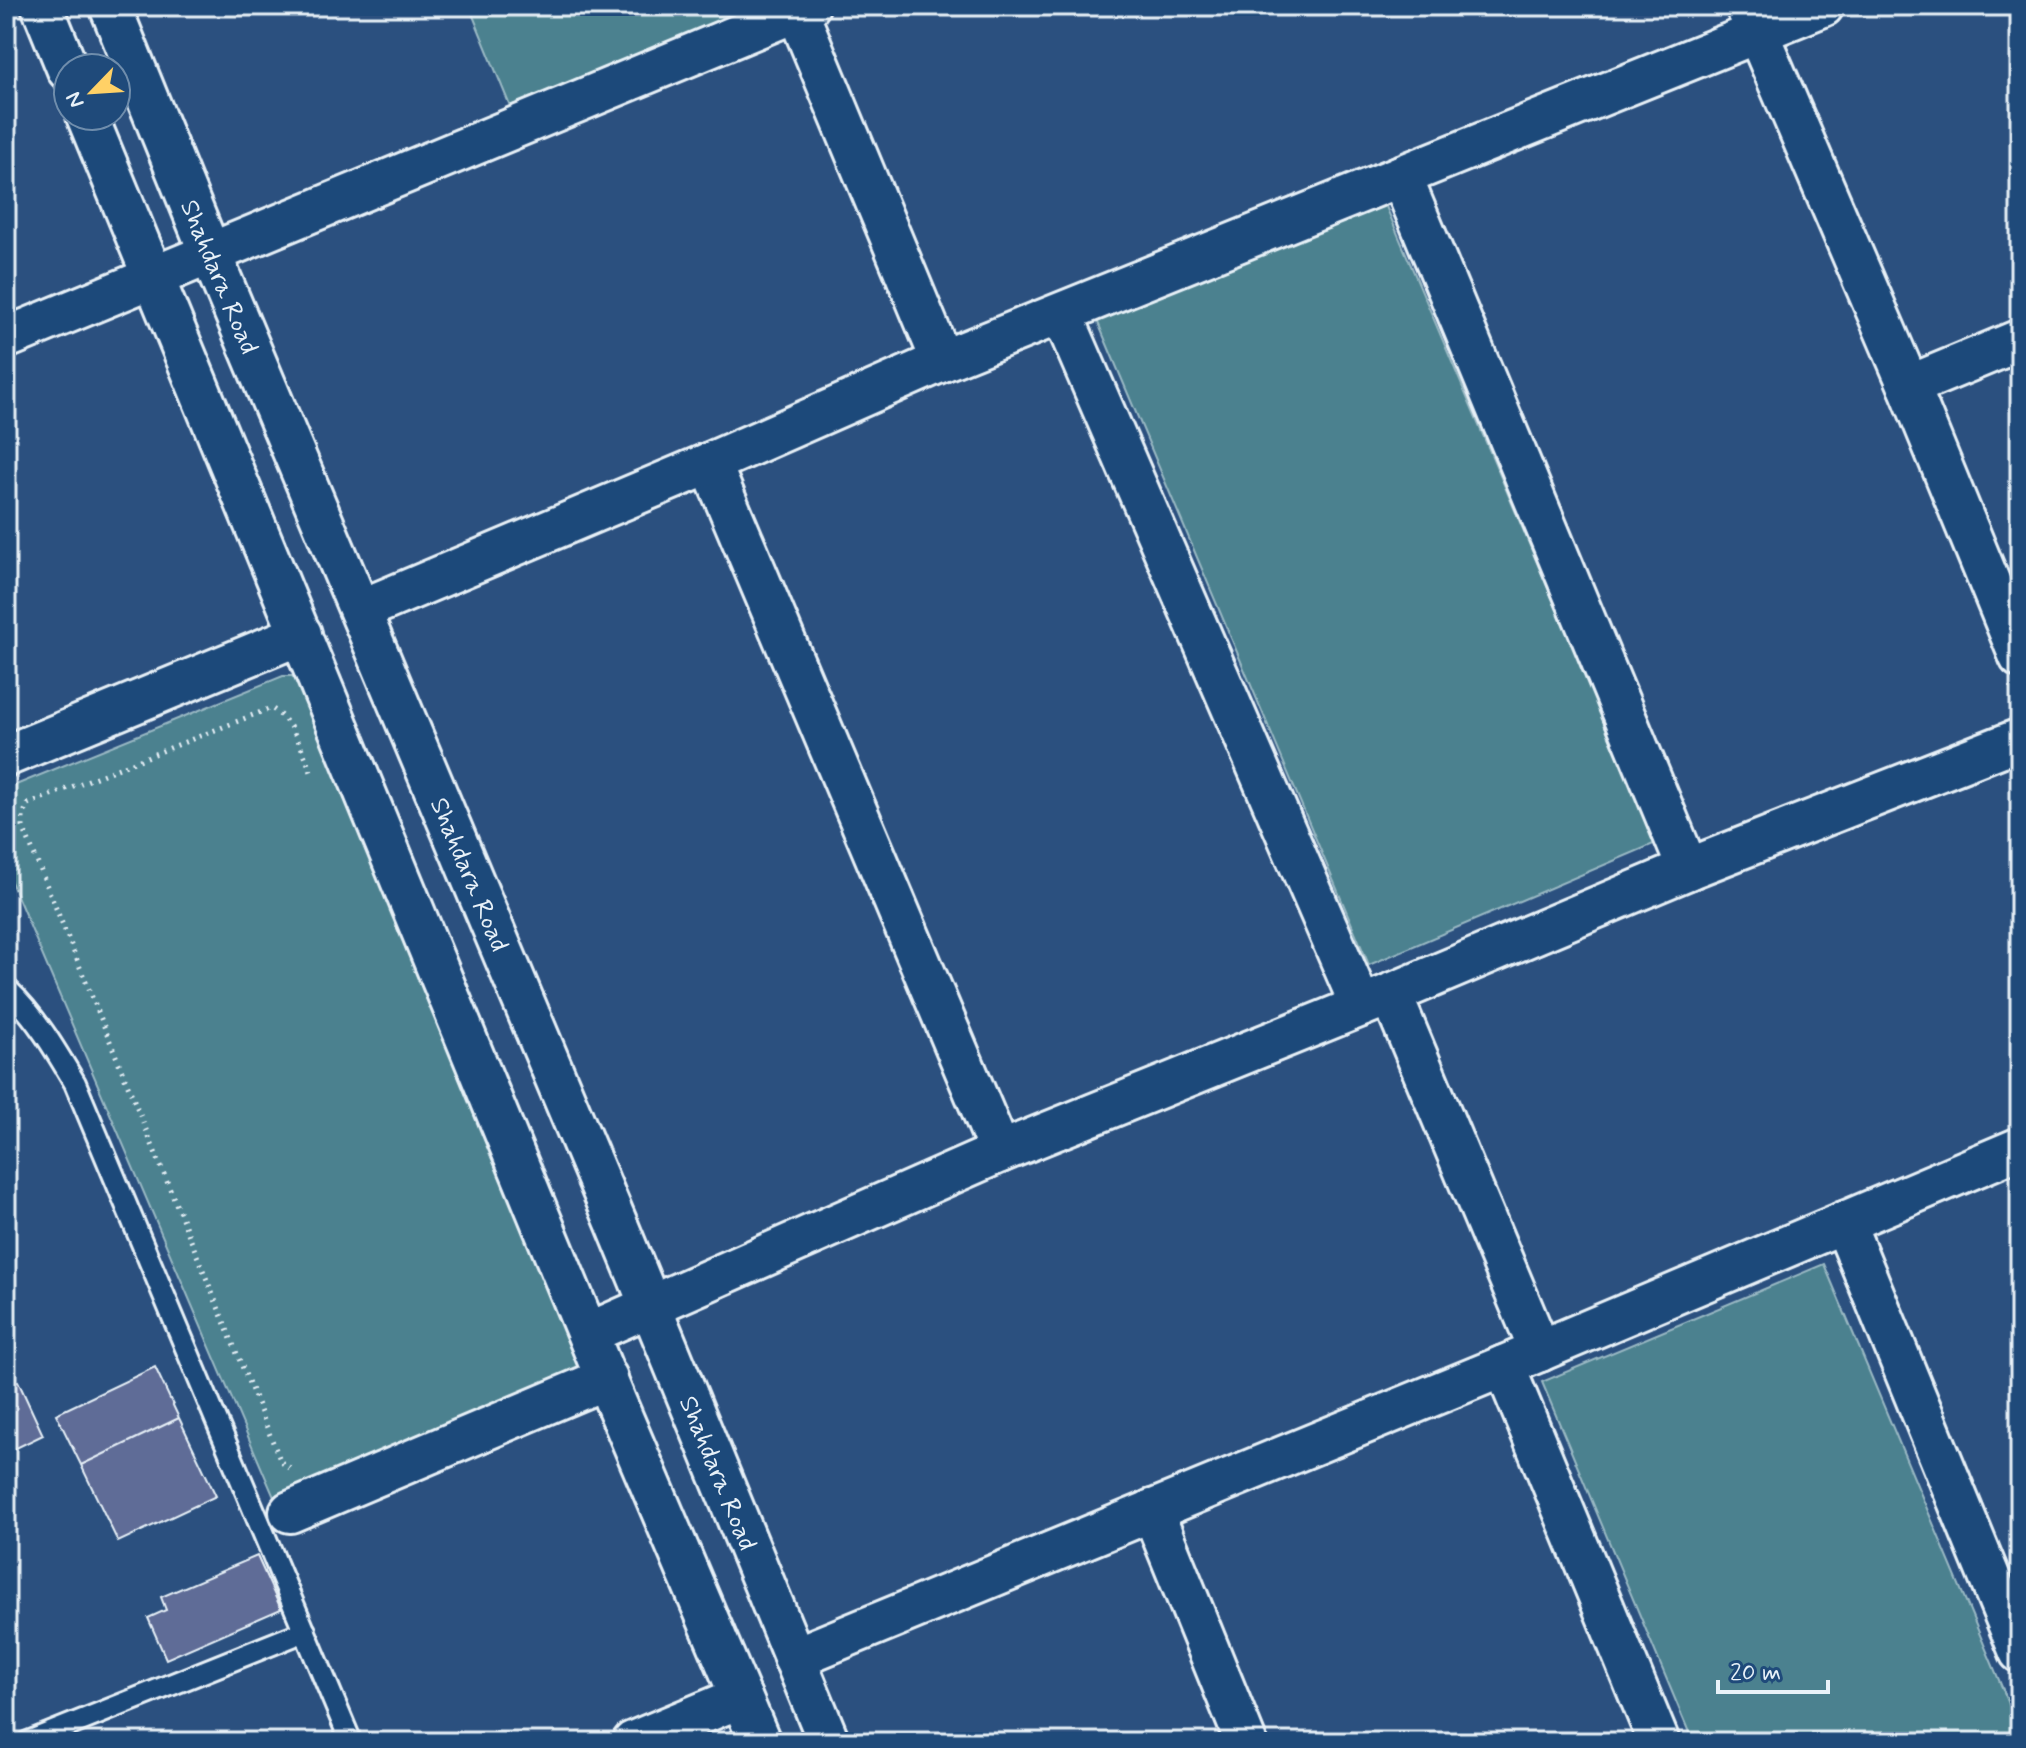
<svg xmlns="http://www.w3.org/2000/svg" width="2026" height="1748" font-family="Mynerve,sans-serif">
<rect width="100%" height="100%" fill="#2b507f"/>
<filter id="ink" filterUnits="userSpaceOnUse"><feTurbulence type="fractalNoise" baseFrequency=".0125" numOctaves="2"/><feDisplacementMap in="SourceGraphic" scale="16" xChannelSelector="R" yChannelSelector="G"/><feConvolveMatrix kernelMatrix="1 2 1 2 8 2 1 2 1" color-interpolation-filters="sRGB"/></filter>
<g filter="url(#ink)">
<path fill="#4b818f" stroke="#9ab9c4" stroke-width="2" d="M469 6H767L759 12 510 106Z
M1382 197 1656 843 1369 965 1096 318Z
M283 676H292L299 683 581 1365 577 1375 276 1502 6 870V789Z
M1824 1264 2020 1730V1742H1693L1542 1382Z"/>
<path fill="#5f6c97" stroke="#e8f1f8" stroke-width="2" d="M155 1367 179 1418 81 1465 56 1414Z
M18 1381 43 1435 6 1453V1387Z
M179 1418 216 1496 118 1542 81 1465Z
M257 1556 281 1609 166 1659 148 1618 166 1610 161 1597Z"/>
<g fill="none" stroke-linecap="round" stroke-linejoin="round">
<defs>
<path id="lane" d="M6 988C35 1015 55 1049 75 1083L351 1742
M28 1742 305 1631"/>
<g id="street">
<path d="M42 6 68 70"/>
<path id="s1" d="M110 6 210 253 616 1222 829 1742"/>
<path d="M795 6 942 361"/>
<path d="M1746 6 1909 386 2020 657"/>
<path d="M87 116 616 1403 760 1742"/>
<path d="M1401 176 1688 869"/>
<path d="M1062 314 1361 1006"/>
<path d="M6 338 809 6"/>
<path d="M1909 386 2020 340"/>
<path d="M710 463 1000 1152"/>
<path d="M361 610 710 463 942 361 1823 6"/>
<path d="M6 756 301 634"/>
<path d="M1391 994 1540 1351"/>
<path d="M1844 1222 2020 1652"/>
<path d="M589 1333 1000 1152 1391 994 1688 869 2020 739"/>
<path d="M1504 1366 1659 1742"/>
<path d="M1152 1510 1246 1742"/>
<path d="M290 1512 607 1378"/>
<path d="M794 1658 1504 1366 2020 1148"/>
<path d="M633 1742 741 1697"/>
</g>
</defs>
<use href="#lane" stroke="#e8f1f8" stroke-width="26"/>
<use href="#street" stroke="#e8f1f8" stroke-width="46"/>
<path stroke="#e8f1f8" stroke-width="5" stroke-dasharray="2 6" stroke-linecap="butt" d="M290 1468 281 1462 23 827V815L28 804 271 708C295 723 303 752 313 777"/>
<use href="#lane" stroke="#1f4a7a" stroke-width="20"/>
<use href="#street" stroke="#1f4a7a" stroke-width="40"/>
</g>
</g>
<g text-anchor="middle" stroke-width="7" stroke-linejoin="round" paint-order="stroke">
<g font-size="26" fill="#e8f1f8" stroke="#1f4a7a">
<text dy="9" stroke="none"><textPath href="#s1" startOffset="292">Shahdara Road</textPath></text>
<text dy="9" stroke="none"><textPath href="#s1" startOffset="940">Shahdara Road</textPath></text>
<text dy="9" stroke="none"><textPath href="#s1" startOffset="1588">Shahdara Road</textPath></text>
</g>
</g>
<rect width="2026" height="1748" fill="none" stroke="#1f4a7a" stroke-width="32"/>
<rect x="16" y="16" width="1994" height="1716" fill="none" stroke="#e8f1f8" stroke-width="3" filter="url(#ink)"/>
<g transform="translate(92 92) rotate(245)"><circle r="38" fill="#1f4a7a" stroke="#6f8dac" stroke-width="2"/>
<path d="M0-6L14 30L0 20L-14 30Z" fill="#ffd166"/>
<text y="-12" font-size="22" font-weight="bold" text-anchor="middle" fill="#e8f1f8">N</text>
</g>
<path d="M1718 1680v12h110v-12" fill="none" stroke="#e8f1f8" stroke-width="4"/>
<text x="1730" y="1680" font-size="24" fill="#e8f1f8" stroke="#1f4a7a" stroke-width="6" paint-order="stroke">20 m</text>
</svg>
